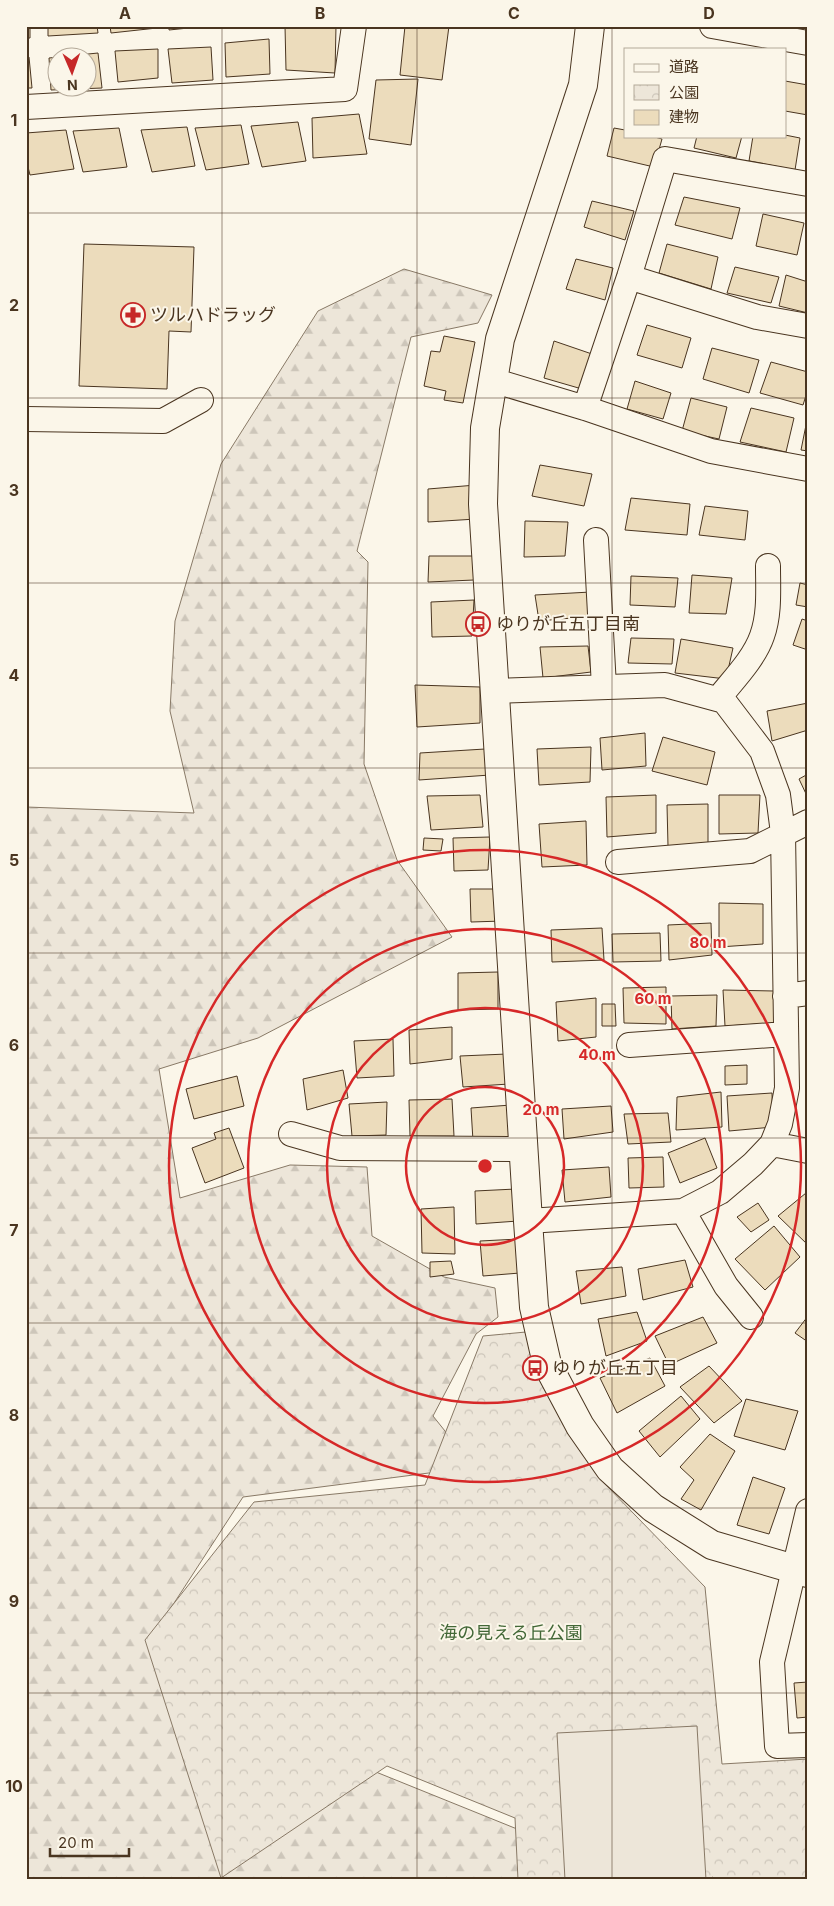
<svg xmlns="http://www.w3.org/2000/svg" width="834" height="1906" font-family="Inter,'Noto Sans JP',sans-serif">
<defs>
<pattern id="forest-firs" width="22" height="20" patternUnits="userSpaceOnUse" patternTransform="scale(1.25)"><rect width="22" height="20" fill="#ede6d9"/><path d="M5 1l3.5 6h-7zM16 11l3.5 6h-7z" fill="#cdc6ba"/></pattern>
<pattern id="park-crowns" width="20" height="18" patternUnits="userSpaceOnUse" patternTransform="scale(1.25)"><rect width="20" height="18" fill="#ede6d9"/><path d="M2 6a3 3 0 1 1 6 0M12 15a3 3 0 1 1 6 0" fill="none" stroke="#cdc6ba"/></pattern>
</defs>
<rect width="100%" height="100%" fill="#fbf6e9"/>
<path fill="url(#forest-firs)" stroke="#887966" d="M404 269 492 295 478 323 411 337 357 551 368 562 364 764 397 860 452 937 258 1038 159 1069 180 1198 290 1165 367 1167 372 1236 444 1277 495 1288 498 1317 476 1334 433 1416 453 1441 452 1470 243 1497 152 1637 371 1770 522 1831 530 1880H26V807L194 813 170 711 175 621 221 464 318 311Z"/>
<path fill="url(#park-crowns)" stroke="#887966" d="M526 1332 552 1402 603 1482 705 1587 722 1764 808 1759V1880H719L712 1877 710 1880H518L515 1818 387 1766 221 1878 145 1640 254 1502 425 1485 483 1336Z"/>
<path fill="#ede6d9" stroke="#887966" d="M697 1726 706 1880H565L557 1733Z"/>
<path fill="#ecdcbc" stroke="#4a3520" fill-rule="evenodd" d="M26 26H30V38H26Z
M48 26H97L98 33 48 36Z
M110 26H156L157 28 111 33Z
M169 26H208L169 30Z
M285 26H336L335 73 286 70Z
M405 26H449L442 80 400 75Z
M269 39 270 74 226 77 225 43Z
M211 47 213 80 172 83 168 49Z
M158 49V78L118 82 115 51Z
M98 53 102 88 51 90 49 58ZM58 58H88V88H58Z
M26 57H29L32 88H26Z
M418 79 411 145 369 139 376 80Z
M785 81 808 85V115L785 111Z
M359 114 367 154 313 158 312 118Z
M298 122 306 161 262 167 251 126Z
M241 125 249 164 206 170 195 128Z
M187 127 195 166 152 172 141 130Z
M119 128 127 167 83 172 73 131Z
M614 128 625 130V136H651L662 139 654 167 607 156Z
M66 130 74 169 30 175 26 159V133Z
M785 135 800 138 795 170 749 161 753 136Z
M697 136H742L736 158 694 148Z
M684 197 740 208 732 239 675 225Z
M592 201 634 211 625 240 584 227Z
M763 214 804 223 797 255 756 246Z
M84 244 194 247 191 332 169 331 167 389 79 386Z
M667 244 718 257 711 289 659 273Z
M576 259 613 268 605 300 566 289Z
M735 267 779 277 771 303 727 293Z
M786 275 808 282V313L779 306Z
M647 325 691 338 682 368 637 355Z
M444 336 475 342 463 403 444 400 446 391 424 386 431 351 440 352Z
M554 341 592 354 582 389 544 378Z
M712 348 759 360 749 393 703 379Z
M771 362 808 372V389L803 405 760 393Z
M635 381 671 393 663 419 627 409Z
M691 398 727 407 719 439 682 431Z
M751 408 794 418 786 452 740 442Z
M806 425H808V451L801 450Z
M540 465 592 474 584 506 532 496Z
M476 485V519L428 522V489Z
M631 498 690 504 687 535 625 530Z
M705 506 748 511 745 540 699 535Z
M525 521 568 522 565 556 524 557Z
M429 556H473L474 580 428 582Z
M692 575 732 578 726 614 689 613Z
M631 576 678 578 675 607 630 605Z
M800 583 808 585V607L796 605Z
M591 592 594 616 539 621 535 595Z
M474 600 472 636 432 637 431 602Z
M802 619 808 621V650L793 645Z
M631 638 674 639 672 664 628 663Z
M681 639 733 648 726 679 675 673Z
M588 646 591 672 543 678 540 647Z
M415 685 480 687V723L417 727Z
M808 703V730L772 741 767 711Z
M645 733 646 766 602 770 600 738Z
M663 737 715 752 707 785 652 771Z
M591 747 590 782 539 785 537 749Z
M485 749 490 775 419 780 420 753Z
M808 774V798L799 779Z
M480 795 483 827 431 830 427 796Z
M656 795V833L607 837 606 797Z
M719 795H760L758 833 719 834Z
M708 804V843L668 846 667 805Z
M586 821 587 865 542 867 539 824Z
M490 837 488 870 454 871 453 838Z
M424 838 443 839 441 851 423 850Z
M470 889H501L503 921 471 922Z
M719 903 763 904V944L719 947Z
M711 923 712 955 669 960 668 925Z
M602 928 604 960 552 962 551 930Z
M660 933 661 961 613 962 612 934Z
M498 972V1009L458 1010V973Z
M666 987V1024L624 1023 623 988Z
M723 990 774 991 775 1023 725 1026Z
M717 995 716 1026 672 1029 671 996Z
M596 998V1037L558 1041 556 1002Z
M602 1004H615L616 1026H602Z
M452 1027V1059L410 1064 409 1030Z
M393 1039 394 1076 357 1078 354 1041Z
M507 1054 509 1084 463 1087 460 1056Z
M747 1065V1084L725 1085V1066Z
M343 1070 348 1098 307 1110 303 1079Z
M237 1076 244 1106 194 1119 186 1089Z
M721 1092 722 1127 676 1130 677 1097Z
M772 1093 773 1127 729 1131 727 1096Z
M452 1099 454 1136H410L409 1100Z
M387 1102 386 1135 352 1136 349 1104Z
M511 1105 514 1140 473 1141 471 1108Z
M611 1106 613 1132 564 1139 562 1109Z
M668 1113 671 1142 628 1144 624 1114Z
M229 1128 244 1168 205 1183 192 1148 216 1139 214 1133Z
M705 1138 717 1168 680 1183 668 1153Z
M663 1157 664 1187 629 1188 628 1158Z
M609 1167 611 1197 565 1202 562 1170Z
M516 1189 518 1221 476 1224 475 1191Z
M806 1193 808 1195V1245L778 1216Z
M758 1203 769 1220 751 1232 737 1217Z
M454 1207 455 1254 422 1253 421 1209Z
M774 1226 800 1257 765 1290 735 1259Z
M519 1239 520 1273 483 1276 480 1241Z
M685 1260 693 1287 643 1300 638 1269Z
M451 1261 454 1274 430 1277V1262Z
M622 1267 626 1296 581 1304 576 1271Z
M637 1312 647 1341 606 1356 598 1319Z
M808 1316V1342L795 1333Z
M703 1317 717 1343 669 1365 655 1336Z
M650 1358 665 1386 617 1413 600 1378Z
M709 1366 742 1401 714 1423 680 1387Z
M681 1396 700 1419 660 1457 639 1431Z
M746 1399 798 1411 785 1450 734 1436Z
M710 1434 735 1451 701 1510 681 1499 694 1480 680 1467Z
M753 1477 785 1488 769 1534 737 1525Z
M808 1682V1717L797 1718 794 1683Z"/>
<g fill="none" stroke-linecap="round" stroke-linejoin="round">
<defs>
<path id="minor" d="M712 26 808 43
M26 107 345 89 354 26
M629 277 757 317 808 326
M492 380 585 408 711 451 808 469
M585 408 629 277 665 159 808 184
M26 419 163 421 201 400
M596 540 604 687
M494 691 665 685 724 701 762 751 778 795 783 833 787 1088 780 1124 772 1144 753 1164 720 1192 683 1211 528 1221
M718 699C733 680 754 659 762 636 770 614 768 589 768 566
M618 862 750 851 808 822
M785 996 808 993
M629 1045 786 1034
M291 1134 340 1148 523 1149
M772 1144 808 1151
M683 1211 726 1286 751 1317
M808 1511 772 1662 777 1746 808 1745"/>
<path id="tertiary" d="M590 26 583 85 500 339 485 428 483 504 528 1221 534 1307 547 1364 580 1426 610 1469 653 1508 712 1545 808 1573"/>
</defs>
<use href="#minor" stroke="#4a3520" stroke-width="26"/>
<use href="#tertiary" stroke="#4a3520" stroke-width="30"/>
<use href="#minor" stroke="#fbf6e9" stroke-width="24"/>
<use href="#tertiary" stroke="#fbf6e9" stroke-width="28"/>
</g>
<path fill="none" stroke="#4a3520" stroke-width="1" stroke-opacity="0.55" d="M222 26V1880M417 26V1880M612 26V1880M26 213H808M26 398H808M26 583H808M26 768H808M26 953H808M26 1138H808M26 1323H808M26 1508H808M26 1693H808"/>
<g fill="none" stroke="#d62828" stroke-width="2.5">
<circle cx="485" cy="1166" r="79"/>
<circle cx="485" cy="1166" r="158"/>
<circle cx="485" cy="1166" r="237"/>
<circle cx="485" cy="1166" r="316"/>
</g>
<defs>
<symbol id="pharmacy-ring" viewBox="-11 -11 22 22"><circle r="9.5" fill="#fbf6e9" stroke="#c62828" stroke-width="1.5"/><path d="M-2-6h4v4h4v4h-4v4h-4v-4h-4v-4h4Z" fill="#c62828"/></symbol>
<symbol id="bus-ring" viewBox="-11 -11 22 22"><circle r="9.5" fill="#fbf6e9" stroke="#c62828" stroke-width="1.5"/><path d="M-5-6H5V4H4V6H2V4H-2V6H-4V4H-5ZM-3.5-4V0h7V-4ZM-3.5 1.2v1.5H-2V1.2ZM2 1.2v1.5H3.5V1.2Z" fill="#c62828"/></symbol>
</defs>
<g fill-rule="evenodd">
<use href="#pharmacy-ring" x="119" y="301" width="28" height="28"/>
<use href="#bus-ring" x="464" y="610" width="28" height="28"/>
<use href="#bus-ring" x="521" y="1354" width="28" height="28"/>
</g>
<g text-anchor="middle" stroke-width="4" stroke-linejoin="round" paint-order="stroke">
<g font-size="18" fill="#4a3520" stroke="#fbf6e9" text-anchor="start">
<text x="150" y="321">ツルハドラッグ</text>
<text x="496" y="630">ゆりが丘五丁目南</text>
<text x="552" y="1374">ゆりが丘五丁目</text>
</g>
<g font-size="18" fill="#436837" stroke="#fbf6e9">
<text x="511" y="1639">海の見える丘公園</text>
</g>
</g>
<circle cx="485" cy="1166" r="8" fill="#d62828" stroke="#fbf6e9" stroke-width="2.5"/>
<g font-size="15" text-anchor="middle" font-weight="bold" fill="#d62828" stroke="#fbf6e9" stroke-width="4" stroke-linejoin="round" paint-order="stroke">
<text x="708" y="948">80 m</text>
<text x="653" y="1004">60 m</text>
<text x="597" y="1060">40 m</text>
<text x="541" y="1115">20 m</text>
</g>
<rect width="834" height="1906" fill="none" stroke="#fbf6e9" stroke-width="55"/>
<rect x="624" y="48" width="162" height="90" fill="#fbf6e9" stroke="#b4a999"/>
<rect x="634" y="64" width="25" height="8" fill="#fbf6e9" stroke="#b4a999"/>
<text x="669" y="72" font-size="15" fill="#4a3520">道路</text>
<rect x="634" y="85" width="25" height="15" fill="url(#park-crowns)" stroke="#b4a999"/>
<text x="669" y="98" font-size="15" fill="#4a3520">公園</text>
<rect x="634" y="110" width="25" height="15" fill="#ecdcbc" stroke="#b4a999"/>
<text x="669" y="122" font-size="15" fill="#4a3520">建物</text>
<g transform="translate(72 72) rotate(178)"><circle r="24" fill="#fbf6e9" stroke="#b4a999"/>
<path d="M0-4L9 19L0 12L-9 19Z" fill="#c62828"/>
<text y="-8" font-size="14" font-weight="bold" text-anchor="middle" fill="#4a3520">N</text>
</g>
<path d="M50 1848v8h79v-8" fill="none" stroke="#4a3520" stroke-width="2.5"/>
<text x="58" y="1848" font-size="15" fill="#4a3520" stroke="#fbf6e9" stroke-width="4" paint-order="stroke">20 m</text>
<rect x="28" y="28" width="778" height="1850" fill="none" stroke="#4a3520" stroke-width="2"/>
<g font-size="16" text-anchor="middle" font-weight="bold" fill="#4a3520">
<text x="125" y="19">A</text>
<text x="320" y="19">B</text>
<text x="514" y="19">C</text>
<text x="709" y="19">D</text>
<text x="14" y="126">1</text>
<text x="14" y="311">2</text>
<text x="14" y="496">3</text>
<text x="14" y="681">4</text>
<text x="14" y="866">5</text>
<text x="14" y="1051">6</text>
<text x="14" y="1236">7</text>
<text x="14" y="1421">8</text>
<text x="14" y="1607">9</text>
<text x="14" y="1792">10</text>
</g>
</svg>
